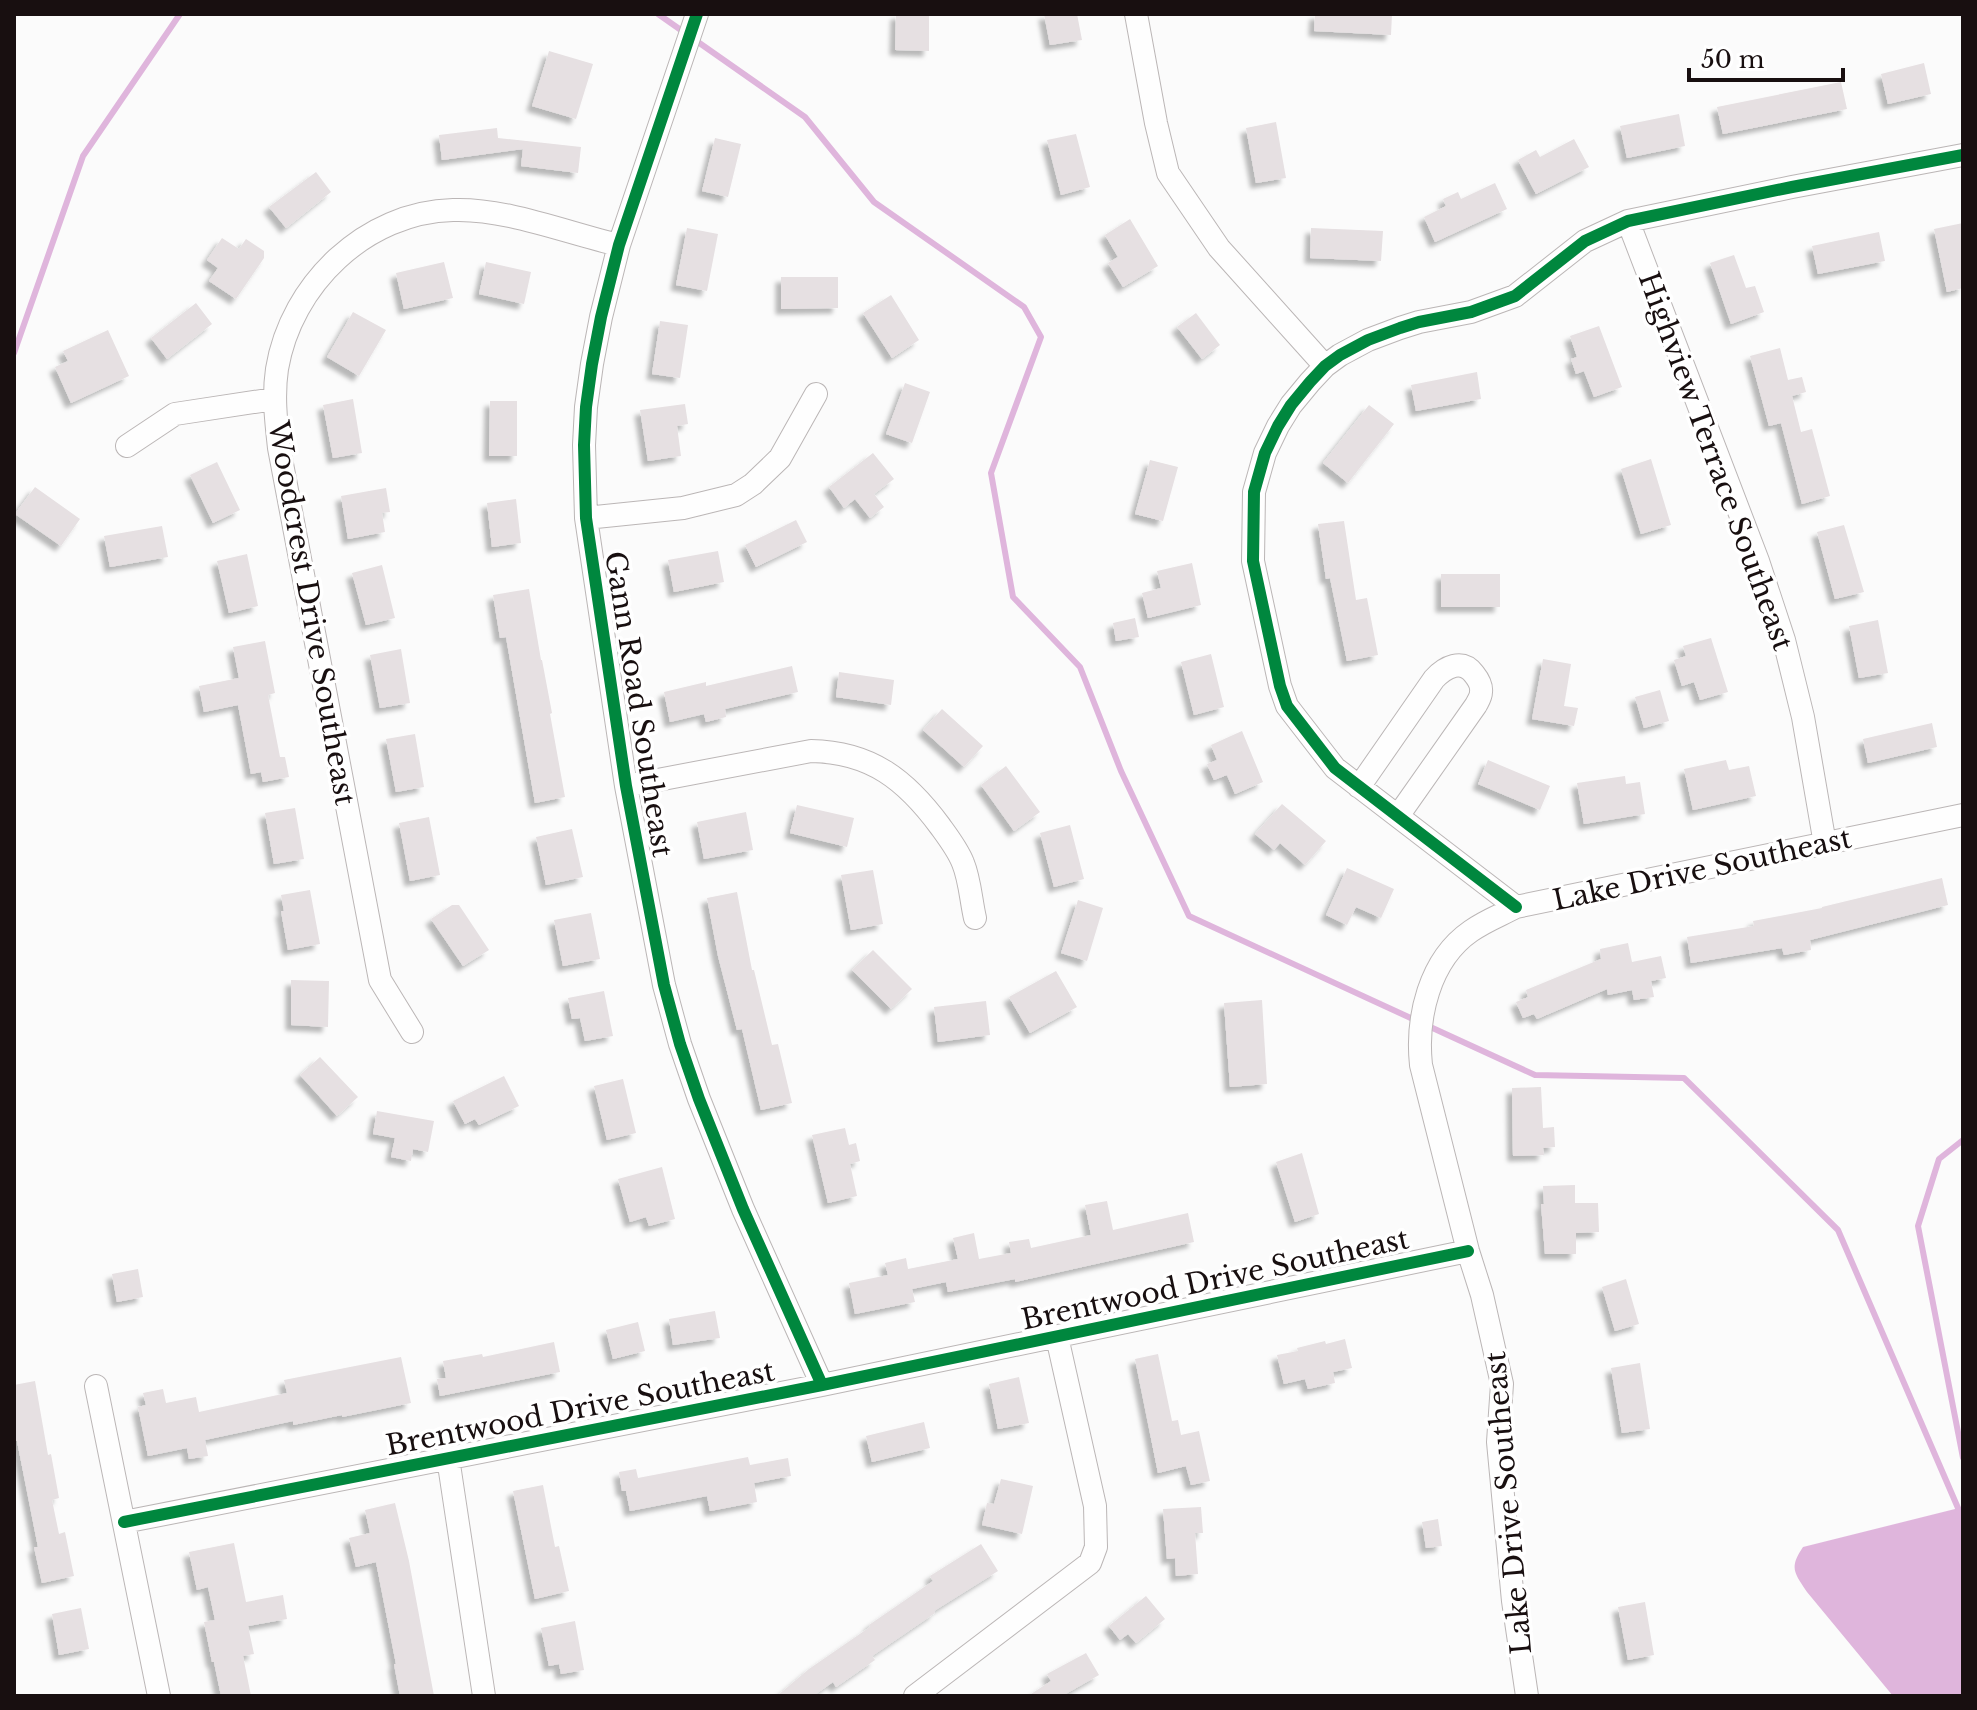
<svg xmlns="http://www.w3.org/2000/svg" width="1977" height="1710" font-family="'Libre Baskerville',serif">
<defs>
<filter id="shadow"><feDropShadow dx="-5.5" dy="5.5" stdDeviation="2" flood-color="#0004"/></filter>
</defs>
<rect width="100%" height="100%" fill="#fbfbfb"/>
<path fill="#dfb5dc" d="M1963 1507V1696H1893L1807 1592C1794 1572 1789 1568 1803 1547Z"/>
<g fill="none" stroke-linecap="round" stroke-linejoin="round">
<path stroke="#dfb5dc" stroke-width="6" d="M658 14 805 117 874 202 1024 307 1041 337 991 473 1013 597 1080 667 1121 771 1189 916 1415 1020
M14 353 83 156 180 14
M1426 1025 1535 1075 1684 1078 1838 1230 1958 1508
M1963 1140 1939 1159 1918 1226 1963 1458"/>
</g>
<path fill="#e6e0e2" filter="url(#shadow)" d="M896 14H929V51L895 50Z
M1044 14H1077L1082 40 1050 45Z
M1315 14H1392L1391 35 1314 31Z
M549 51 593 64 576 119 532 106Z
M1924 63 1931 94 1888 104 1881 74Z
M1841 82 1847 109 1723 134 1717 107Z
M1679 114 1685 146 1627 158 1620 126Z
M1276 122 1286 178 1256 183 1246 128Z
M497 128 498 138 581 147 578 173 521 166 523 149 442 160 439 135Z
M1076 134 1090 187 1061 195 1047 140Z
M715 138 741 144 728 197 702 191Z
M1574 139 1589 167 1536 194 1518 160 1536 150 1540 157Z
M316 172 331 192 286 228 269 207Z
M1495 183 1507 209 1435 242 1424 217 1446 206 1443 199 1458 192 1461 199Z
M1130 219 1158 266 1123 287 1108 263 1118 257 1105 235Z
M1963 223V288L1947 292 1934 229Z
M687 228 718 234 707 291 676 285Z
M1311 228 1383 231 1381 261 1310 258Z
M1879 232 1885 261 1818 274 1812 246Z
M222 238 239 249 246 239 264 251V258L236 299 209 281 218 268 207 260Z
M1734 255 1746 288 1755 286 1764 312 1731 324 1710 263Z
M444 262 453 298 404 309 396 273Z
M486 262 531 272 524 304 479 294Z
M781 277H838V308L781 309Z
M891 295 919 340 892 358 863 313Z
M196 303 212 324 167 359 151 338Z
M353 312 386 330 359 376 327 357Z
M1196 313 1220 345 1202 359 1177 327Z
M660 321 688 325 680 378 652 374Z
M1599 326 1622 387 1594 397 1584 371 1576 374 1571 359 1577 357 1570 336Z
M108 330 129 376 71 403 55 367 68 361 63 351Z
M1780 348 1788 380 1802 377 1806 392 1792 396 1801 432 1812 429 1830 496 1802 504 1781 423 1769 426 1750 356Z
M1477 372 1481 399 1416 411 1411 385Z
M905 383 930 392 912 443 886 434Z
M353 399 362 453 333 458 323 405Z
M490 401H517V456H489Z
M685 404 688 424 677 426 681 456 648 461 640 410Z
M1369 405 1394 424 1348 483 1323 463Z
M873 453 894 479 874 494 884 507 870 518 855 499 844 508 829 487Z
M1651 459 1671 525 1641 534 1621 469Z
M1150 460 1178 467 1163 521 1135 514Z
M217 462 240 510 213 523 190 475Z
M35 487 80 519 61 546 15 514Z
M386 488 390 512 382 513 385 532 348 539 341 496Z
M516 499 521 543 492 547 487 503Z
M796 520 807 542 756 567 745 545Z
M1344 521 1356 600 1367 598 1378 655 1347 661 1330 578 1326 579 1318 524Z
M1844 525 1864 592 1835 599 1817 532Z
M162 526 168 557 110 567 104 536Z
M718 551 724 582 674 592 668 560Z
M247 554 258 606 229 613 217 561Z
M1192 563 1201 605 1148 618 1142 593 1161 588 1157 571Z
M382 565 395 618 366 625 352 573Z
M1441 574H1500V607H1441Z
M529 589 541 660H542L552 713 550 714 565 797 535 803 506 637 500 638 493 595Z
M1135 618 1139 637 1116 641 1113 623Z
M1878 620 1888 673 1859 678 1849 626Z
M1711 638 1728 692 1700 700 1694 682 1682 686 1674 660 1686 656 1683 646Z
M265 641 275 693 268 695 280 757H285L289 777 263 782 261 772 251 774 238 705 204 712 199 686 239 678 233 647Z
M401 649 410 703 380 708 370 655Z
M1211 654 1224 707 1194 715 1181 662Z
M1543 659 1571 664 1564 706 1578 708 1574 726 1532 719Z
M792 666 798 692 725 709 726 717 706 722 704 714 670 722 664 692 706 682V686Z
M839 672 894 680 891 705 836 697Z
M1660 690 1669 721 1644 728 1635 697Z
M942 709 983 746 964 767 923 730Z
M1932 723 1937 747 1868 763 1863 739Z
M1242 731 1263 782 1235 794 1227 775 1214 780 1207 764 1217 760 1211 745Z
M415 734 424 787 396 792 386 739Z
M1488 760 1550 786 1540 810 1478 784Z
M1726 760 1729 770 1749 766 1756 796 1693 810 1684 769Z
M1006 766 1040 812 1014 831 981 785Z
M1625 776 1626 784 1640 782 1645 814 1584 824 1577 783Z
M1282 804 1326 841 1305 865 1280 843 1274 850 1255 834Z
M797 805 854 818 847 847 790 833Z
M295 808 304 859 274 864 265 813Z
M746 812 753 850 704 859 697 822Z
M429 817 440 875 410 881 399 823Z
M1070 825 1084 879 1054 887 1040 833Z
M572 829 583 877 546 885 536 837Z
M1347 868 1394 889 1381 918 1356 907 1347 925 1326 915Z
M873 870 883 924 851 930 841 875Z
M1942 878 1948 905 1810 940 1811 950 1784 955 1782 948 1691 963 1687 937 1754 926 1753 921 1822 908V907Z
M310 890 320 944 288 950 281 911H284L281 895Z
M737 892 752 970H754L772 1045 778 1044 792 1103 761 1110 742 1029 737 1030 718 956 707 898Z
M1078 900 1103 908 1087 961 1061 953Z
M452 905H459L489 950 463 966 431 919Z
M591 913 600 959 563 966 554 920Z
M1628 943 1632 962 1661 956 1666 978 1651 981 1654 997 1634 1000 1632 990 1608 995 1607 989 1537 1019 1534 1014 1523 1018 1516 1002 1528 997 1526 990 1601 959 1600 949Z
M873 950 912 989 891 1009 852 970Z
M1056 971 1077 1007 1030 1033 1009 997Z
M291 980 329 981 328 1027 291 1025Z
M604 991 613 1036 585 1041 580 1018 572 1019 568 998Z
M1262 1000 1267 1084 1230 1087 1224 1003Z
M986 1001 990 1035 938 1042 934 1007Z
M320 1057 358 1097 337 1116 300 1075Z
M504 1076 519 1106 479 1125 475 1119 465 1124 453 1101Z
M623 1079 636 1133 607 1140 594 1086Z
M1541 1087 1543 1128 1554 1127 1555 1147 1543 1148 1544 1155 1513 1156 1512 1088Z
M377 1111 434 1121 428 1152 413 1149 411 1161 391 1157 395 1138 373 1134Z
M845 1128 849 1145 856 1143 860 1161 850 1164 857 1196 828 1203 812 1135Z
M1302 1153 1319 1214 1295 1222 1276 1162Z
M662 1167 675 1219 649 1226 646 1217 630 1222 618 1179Z
M1575 1185V1203H1598L1599 1232 1576 1233V1254H1545L1541 1204H1544L1543 1186Z
M1107 1201 1113 1230 1188 1213 1194 1242 1015 1282V1279L948 1292 946 1282 912 1289 915 1302 855 1314 849 1283 888 1275 885 1263 906 1258 908 1269 958 1259 953 1238 974 1233 979 1259 1011 1253 1009 1242 1029 1239 1031 1248 1091 1235 1085 1205Z
M138 1269 143 1297 117 1302 112 1274Z
M1626 1279 1639 1324 1615 1331 1602 1287Z
M715 1311 720 1338 673 1345 669 1319Z
M638 1322 645 1351 613 1359 606 1330Z
M1345 1339 1352 1368 1333 1372 1335 1383 1308 1389 1305 1379 1284 1384 1277 1355 1298 1351 1297 1348 1325 1341 1326 1344Z
M554 1342 560 1372 440 1396 437 1379 446 1378 443 1361 482 1354 483 1357Z
M1158 1354 1172 1421 1178 1420 1181 1435 1199 1431 1210 1481 1191 1485 1186 1466 1158 1473 1135 1359Z
M401 1357 411 1403 342 1417V1415L293 1425V1421L205 1440 208 1456 189 1459 187 1448 148 1456 138 1407 146 1405 143 1393 163 1389 166 1403 196 1397 199 1412 287 1393 284 1380Z
M1640 1363 1650 1429 1622 1433 1611 1368Z
M1019 1377 1029 1423 998 1429 989 1384Z
M35 1381 48 1455 51 1454 59 1498 52 1500 59 1534 65 1532 74 1576 42 1583 34 1547H38L17 1441H14V1385Z
M924 1422 930 1448 872 1462 866 1436Z
M748 1457 750 1465 788 1458 791 1476 754 1483 757 1502 710 1511 707 1496 630 1511 626 1491H622L619 1472 636 1469 638 1478Z
M1001 1479 1033 1486 1022 1534 982 1525 987 1503 994 1504Z
M543 1485 555 1547 559 1546 569 1591 535 1599 513 1491Z
M395 1503 409 1561 434 1696H400L394 1664H396L376 1562 356 1567 349 1538 370 1533 365 1510Z
M1201 1507 1203 1533H1195L1198 1574 1176 1576 1175 1558 1167 1559 1163 1509Z
M1438 1519 1442 1546 1426 1548 1422 1522Z
M234 1543 246 1602 283 1595 287 1619 248 1626 254 1654 243 1656 251 1696H221L214 1662H212L204 1622 215 1620 208 1587 197 1590 189 1552Z
M981 1544 998 1571 934 1611 935 1613 872 1656 875 1660 836 1687 833 1682 813 1696H777L809 1669 870 1627 869 1625 933 1581 930 1576Z
M1146 1596 1165 1619 1136 1643 1128 1634 1120 1640 1109 1626Z
M1645 1602 1654 1655 1628 1660 1618 1607Z
M81 1608 89 1649 59 1655 52 1614Z
M575 1621 584 1670 561 1674 559 1664 549 1666 541 1628Z
M1086 1653 1099 1675 1062 1696H1028L1051 1681 1047 1674Z"/>
<g fill="none" stroke-linecap="round" stroke-linejoin="round">
<defs>
<path id="street" d="M697 14 619 245 601 317 592 364 586 407 584 445 586 518 626 786 664 985 680 1044 699 1099 743 1209 822 1385
M1136 14 1156 123 1168 173 1219 248 1325 366
M1628 221 1758 561 1784 640 1803 717 1825 844
M127 446 175 414 274 399
M586 518 683 508 736 495 753 484 780 458 816 394
M626 786 811 751C871 752 906 780 940 826 948 837 958 850 963 863 970 880 971 901 975 918
M1359 787 1434 679C1445 667 1462 658 1474 674 1478 679 1482 685 1481 692 1481 697 1478 701 1476 705L1398 816
M1516 907 1335 768 1287 706 1280 686 1253 561 1254 492 1265 453 1278 426 1291 405 1310 382 1325 366 1340 355 1368 340 1400 328 1419 322 1471 312 1515 296 1585 241 1628 221 1792 187 1963 155
M412 1032 380 980 279 448C276 421 273 396 277 369 291 284 366 212 453 210 506 208 567 233 619 245
M96 1386 159 1696
M448 1458 484 1696
M124 1522 822 1385 1468 1251
M915 1696 1090 1563 1096 1547 1095 1506 1057 1337
M1527 1696 1513 1601 1498 1442 1502 1384 1482 1295 1468 1251 1421 1065C1416 1018 1429 960 1471 931 1485 921 1501 915 1516 907L1963 815"/>
</defs>
<use href="#street" stroke="#bbb6b6" stroke-width="24"/>
<use href="#street" stroke="#fefefe" stroke-width="22"/>
<defs>
<path id="cycleway" d="M697 14 619 245 601 317 592 364 586 407 584 445 586 518 626 786 664 985 680 1044 699 1099 743 1209 822 1385
M1516 907 1335 768 1287 706 1280 686 1253 561 1254 492 1265 453 1278 426 1291 405 1310 382 1325 366 1340 355 1368 340 1400 328 1419 322 1471 312 1515 296 1585 241 1628 221 1792 187 1963 155
M124 1522 822 1385 1468 1251"/>
</defs>
<use href="#cycleway" stroke="#fff" stroke-width="17"/>
<use href="#cycleway" stroke="#00873e" stroke-width="12"/>
</g>
<g text-anchor="middle" stroke-width="7" stroke-linejoin="round" paint-order="stroke">
<g font-size="28" fill="#180f10" stroke="#fff">
<text transform="translate(1716 461) rotate(70)" y="10">Highview Terrace Southeast</text>
<text transform="translate(312 613) rotate(80)" y="10">Woodcrest Drive Southeast</text>
<text transform="translate(639 704) rotate(81)" y="10">Gann Road Southeast</text>
<text transform="translate(1702 869) rotate(-12)" y="10">Lake Drive Southeast</text>
<text transform="translate(1215 1279) rotate(-12)" y="10">Brentwood Drive Southeast</text>
<text transform="translate(580 1408) rotate(-11)" y="10">Brentwood Drive Southeast</text>
<text transform="translate(1508 1503) rotate(-95)" y="10">Lake Drive Southeast</text>
</g>
</g>
<rect width="1977" height="1710" fill="none" stroke="#180f10" stroke-width="32"/>
<path d="M1689 68v12h154v-12" fill="none" stroke="#180f10" stroke-width="4"/>
<text x="1701" y="68" font-size="24" fill="#180f10" stroke="#ffffff" stroke-width="6" paint-order="stroke">50 m</text>
</svg>
